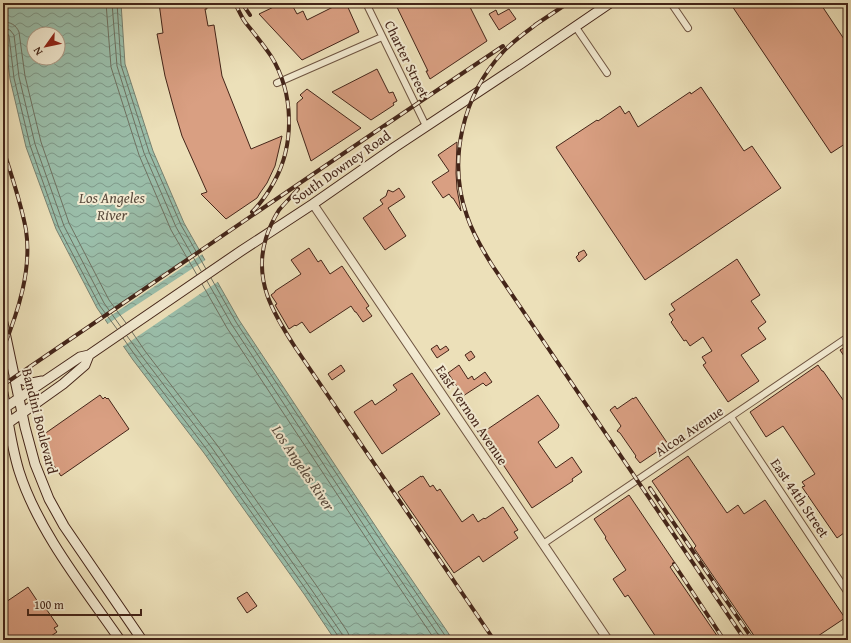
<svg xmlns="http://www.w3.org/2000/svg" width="851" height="643" font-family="'Gentium Book Plus',serif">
<defs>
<pattern id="water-waves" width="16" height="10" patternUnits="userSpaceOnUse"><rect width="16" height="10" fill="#9abeaa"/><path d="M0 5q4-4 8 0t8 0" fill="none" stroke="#7f9a8a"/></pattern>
</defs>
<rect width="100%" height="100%" fill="#ece0b9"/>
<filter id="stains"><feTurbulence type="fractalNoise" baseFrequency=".005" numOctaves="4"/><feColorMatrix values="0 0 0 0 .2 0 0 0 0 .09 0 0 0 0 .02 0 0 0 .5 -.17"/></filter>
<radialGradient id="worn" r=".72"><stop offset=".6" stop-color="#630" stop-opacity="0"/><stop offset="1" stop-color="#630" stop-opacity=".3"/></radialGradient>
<path fill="url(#water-waves)" stroke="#788170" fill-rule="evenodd" d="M3 3H121L125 64 153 151 184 223 239 320 388 545 453 640H335L304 594 204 453 133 360 97 308 56 229 26 147 10 79 3 21ZM34 34H58V58H34Z"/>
<path fill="#ece0b9" d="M201 249 204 253 103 321 100 317Z
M207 259 219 281 122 347 106 325Z"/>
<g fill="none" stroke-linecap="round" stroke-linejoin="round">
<path stroke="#6f7262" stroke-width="1" d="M106 3 111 67 139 155 171 230 197 275
M112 3 117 66 144 153 176 227 201 271
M117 3 121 65 149 152 181 225 206 269
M3 22C11 22 16 25 19 32L25 76 41 142 69 223 109 300 126 323
M3 28 10 30 14 35 19 77 35 144 64 226 104 303 121 327
M3 33H7L9 36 14 78 30 145 59 228 100 306 117 329
M211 278 236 322 385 547 448 640
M207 281 232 325 380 550 442 640
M202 284 227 328 376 553 435 640
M132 332 145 351 217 445 316 585 347 631 349 635V640
M127 336 141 355 212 448 311 589 342 634 343 640
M123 338 137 358 208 451 307 591 338 636V640"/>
</g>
<path fill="#d99f82" stroke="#442519" d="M159 3H206L207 9H205L208 26 214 25 222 76 251 149 282 136 279 149 275 166 267 183 260 193 257 198 226 219 201 194 207 192 182 136 174 109 165 76 157 34 163 33Z
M282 3H291L297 14 303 11 307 20 341 3H346L359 32 302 60 259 14Z
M395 3H468L487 41 430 79 426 71H428Z
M730 3H820L848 45V142L831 153Z
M509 9 516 19 499 30 489 14 496 10 498 15Z
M377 69 389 93 393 92 397 101 393 103 394 105 371 120 332 92Z
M701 87 744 151 752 146 781 188 645 280 557 149 556 147 597 120 598 121 620 106 625 114 629 111 638 127 690 92 691 94Z
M307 89 361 128 311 161 297 120V103L303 98 300 95Z
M457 142 456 173 457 189 461 211 453 198H452L449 194 443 198 432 182 449 171 438 155Z
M399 188 405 197 388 208 406 236 385 250 363 218 383 204 380 200 386 196 388 190 393 192Z
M309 248 318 262 321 260 330 274 342 266 369 306 366 308 372 316 363 322 356 312H355L351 306 310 333 302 322 296 326 295 325 289 329 275 305 277 304 271 295 275 292V291L301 274 291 260Z
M584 250 587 255 579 262 576 257 579 254 578 253Z
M737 259 760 295 751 301 766 322 758 328 766 339 741 355 759 381 728 402 703 365 706 363 702 357 712 351 703 337 690 346 686 340 684 341 671 322 673 320 669 314 675 310 671 304Z
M437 345 440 350 446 346 449 350 437 358 431 349Z
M848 345V362L840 350Z
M471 351 475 357 469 361 465 355Z
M341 365 345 371 332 380 328 374Z
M459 365 468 379 472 376 474 380 485 372 492 382 486 386 483 383 463 396 448 373Z
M818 365 822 371H823L848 407V530L837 538 802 487 805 486 802 482 815 474 783 426 766 437 750 412Z
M412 373 440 414 382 454 354 412 372 400 375 405 397 390 393 385Z
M100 395 103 399 105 397 107 399 108 398 129 429 61 476 40 445 41 444 40 442 42 441 40 437Z
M538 395 559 425 558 428 538 442 556 468 572 457 582 472 572 479 573 481 532 508 482 433Z
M636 397 668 444 640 463 635 457 636 456 620 433 617 431 621 426 610 410 615 406 617 409 633 398V399Z
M688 456 727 513 738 505 744 514 765 500 845 618 812 640H757L694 548 696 546 652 481Z
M421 476V477L423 476 430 487 433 485 437 491 440 489 462 522 473 514 478 522 484 518 485 519 503 507 518 530 514 532 518 538 483 562 479 556 454 573 398 492Z
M629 495 675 563 670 567 720 640H658L628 595 625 597 613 579 626 570 605 538 606 537 594 519Z
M28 587 40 605 42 603 58 626 54 628 57 632 45 640H3V604Z
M247 592 257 606 247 613 237 598Z"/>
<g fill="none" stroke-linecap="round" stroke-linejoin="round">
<defs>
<path id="minor" d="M366 3 426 126
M671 3 688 28
M575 26 607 73
M277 83 382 37
M731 417 848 593
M543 544 848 337"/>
<path id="tertiary" d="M313 204 608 640"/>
<path id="secondary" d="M3 323 25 427 35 464 49 499 64 526 142 640
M14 377 32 383 42 381
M3 393C8 419 11 445 19 471 38 531 84 588 120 640
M3 409 80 357 89 355 241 251 313 204 395 147 522 63 610 3
M4 426 63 384 85 365 89 355"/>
</defs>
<use href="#minor" stroke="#6e5441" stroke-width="8"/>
<use href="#tertiary" stroke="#6e5441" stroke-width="10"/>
<use href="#secondary" stroke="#442519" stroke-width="11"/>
<use href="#minor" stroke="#f3ebd2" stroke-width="6"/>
<use href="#tertiary" stroke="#f3ebd2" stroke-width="8"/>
<use href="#secondary" stroke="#f3ebd2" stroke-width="9"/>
<defs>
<path id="rail" d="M235 3C238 9 241 16 245 22 254 33 263 44 271 56 294 93 295 144 274 182 268 193 261 203 252 212
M242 3 250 15
M538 23C526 32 513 41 503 52 463 95 447 160 467 216 473 234 482 249 492 265L745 640
M535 25 568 3
M3 148C11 175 21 202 26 230 32 270 18 312 3 349
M298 189C292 196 285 203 279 210 274 218 269 228 266 238 253 280 273 313 295 347L494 640
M3 385 375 132 503 46
M650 488 753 640
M674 564 724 640"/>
</defs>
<use href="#rail" stroke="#442519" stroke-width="4"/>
<use href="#rail" stroke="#f3ebd2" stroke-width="2.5" stroke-dasharray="8" stroke-linecap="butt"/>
</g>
<g text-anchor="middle" stroke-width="4" stroke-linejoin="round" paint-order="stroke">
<g font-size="14" fill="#442519" stroke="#f3ebd2">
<text transform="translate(407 59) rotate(64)" y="5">Charter Street</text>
<text transform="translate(341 167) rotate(-35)" y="5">South Downey Road</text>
<text transform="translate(472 415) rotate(56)" y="5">East Vernon Avenue</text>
<text transform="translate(40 421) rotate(76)" y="5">Bandini Boulevard</text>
<text transform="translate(689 431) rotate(-34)" y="5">Alcoa Avenue</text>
<text transform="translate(800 498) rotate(56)" y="5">East 44th Street</text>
</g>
<g font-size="15" font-style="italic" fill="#5a4b3d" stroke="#f3ebd2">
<text x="112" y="203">Los Angeles<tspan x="112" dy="17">River</tspan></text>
<text transform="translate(303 468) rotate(56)" y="5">Los Angeles River</text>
</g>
</g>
<rect width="851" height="643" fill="none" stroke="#ece0b9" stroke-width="16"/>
<rect x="4" y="4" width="843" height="635" fill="none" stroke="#442519" stroke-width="2"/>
<rect x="8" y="8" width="835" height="627" fill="none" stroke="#442519"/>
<g transform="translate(46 46) rotate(237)"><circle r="19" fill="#f3ebd2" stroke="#ad9c88"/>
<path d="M0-3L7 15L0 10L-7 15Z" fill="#8f2418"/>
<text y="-6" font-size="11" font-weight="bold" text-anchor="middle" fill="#442519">N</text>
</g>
<path d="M28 609v6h113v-6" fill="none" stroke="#442519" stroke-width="2"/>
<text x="34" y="609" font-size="12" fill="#442519" stroke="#f3ebd2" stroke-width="3" paint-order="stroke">100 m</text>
<rect width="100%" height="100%" filter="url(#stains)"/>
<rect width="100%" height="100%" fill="url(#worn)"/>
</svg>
